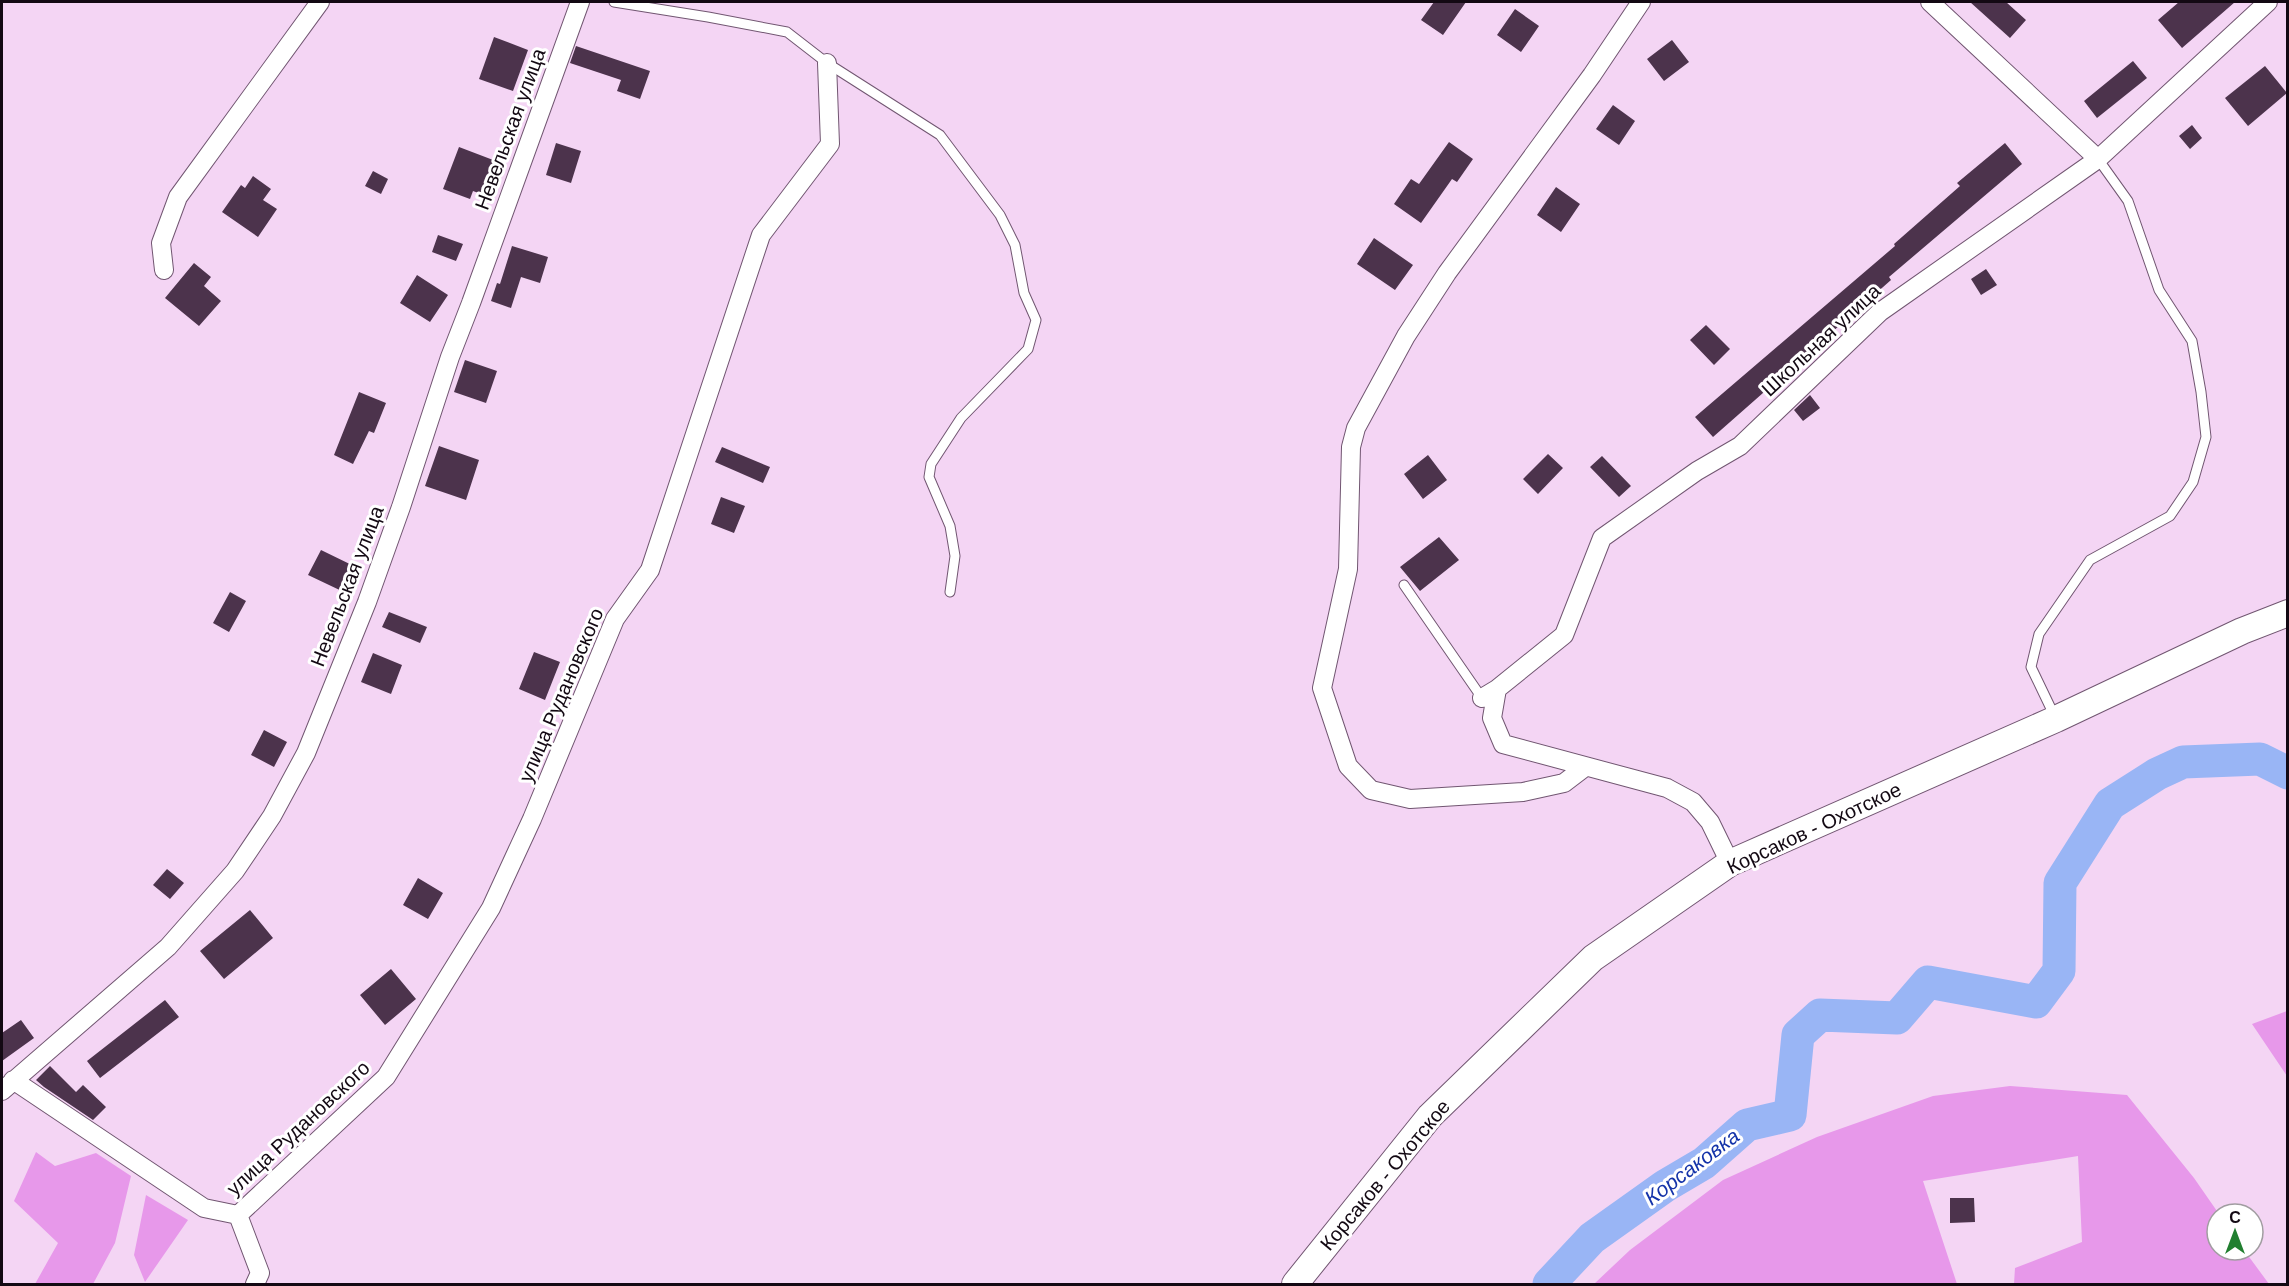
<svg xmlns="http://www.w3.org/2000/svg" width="2289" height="1286" font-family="Arial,sans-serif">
<rect width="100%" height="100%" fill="#f4d5f4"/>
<path fill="#e798ea" d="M2287 1011H2288L2287 1076 2252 1024Z
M2010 1086 2127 1095 2194 1178 2219 1214H2217V1250H2244L2269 1284H2014L2015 1268 2082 1242 2078 1156 1923 1181 1957 1284H1594L1630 1250 1723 1180 1817 1137 1933 1096Z
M36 1152 55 1166 96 1153 131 1176 115 1243 93 1284H35L58 1243 14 1201Z
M146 1195 188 1220 145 1282 134 1255Z"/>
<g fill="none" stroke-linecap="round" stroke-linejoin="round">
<path stroke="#99b5f5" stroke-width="33" d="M1549 1284 1592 1238 1665 1186 1704 1163 1747 1125 1790 1115 1798 1035 1820 1015 1897 1018 1928 982 2036 1002 2059 971 2060 883 2110 804 2157 774 2183 762 2260 759 2288 773"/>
</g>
<path fill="#4c334c" d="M1434 2H1466L1443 35 1421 20Z
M1970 2H2006L2026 20 2010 38Z
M2179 2H2235L2182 48 2158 20Z
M1515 9 1539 26 1521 52 1497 35Z
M494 37 528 50 513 91 479 79Z
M1672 40 1689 62 1664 81 1647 59Z
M576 46 650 71 640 99 617 91 621 80 570 63Z
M2133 61 2147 78 2097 118 2084 101Z
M2265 66 2287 93 2248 126 2225 98Z
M1613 105 1635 121 1619 145 1596 129Z
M2192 125 2202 138 2190 149 2179 136Z
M1449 142 1473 159 1457 182 1452 179 1421 223 1394 204 1411 179 1419 184Z
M556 143 581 151 571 183 546 175Z
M2005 143 2022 164 1889 277 1891 280 1713 437 1695 417 1895 246 1894 244 1960 186 1957 183Z
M459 147 501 163 496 177 489 174 481 194 473 191 470 199 443 189Z
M373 171 388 179 381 194 365 186Z
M253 176 271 189 263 200 277 209 258 237 222 212 241 185 245 188Z
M1556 187 1580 204 1561 232 1537 215Z
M438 235 463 244 456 261 432 252Z
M1374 238 1413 265 1395 290 1357 264Z
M512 246 548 257 540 283 521 277 511 308 491 301 497 283 500 284Z
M194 263 211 277 204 286 221 301 199 326 165 298Z
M1986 269 1997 285 1981 295 1971 279Z
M417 275 448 295 430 322 400 303Z
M1706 325 1730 349 1714 365 1690 340Z
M465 360 497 371 486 403 454 392Z
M359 392 386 403 374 433 369 431 353 464 334 455Z
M1810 395 1820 408 1803 421 1794 410Z
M439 446 479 460 466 500 425 486Z
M722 447 770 467 763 483 715 462Z
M1548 454 1563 468 1538 494 1523 479Z
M1428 455 1447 480 1423 499 1404 474Z
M1602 456 1631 486 1619 497 1590 467Z
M721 497 745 506 734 533 711 524Z
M1439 537 1459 560 1420 591 1400 567Z
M321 550 360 569 348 594 308 575Z
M230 592 246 601 229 632 213 623Z
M389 612 427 627 420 643 382 627Z
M534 652 560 662 545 700 519 689Z
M373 653 402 665 391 694 361 682Z
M264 730 287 742 274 767 251 755Z
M167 869 184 883 170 899 153 885Z
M418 878 443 893 428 919 403 905Z
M250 910 273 938 224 979 200 951Z
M391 969 416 999 385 1025 360 995Z
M165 1000 179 1017 100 1078 87 1061Z
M21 1020 34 1038 2 1061V1033Z
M50 1066 76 1092 83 1085 106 1107 93 1120 44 1087 36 1080Z
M1950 1198H1974L1975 1222 1950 1223Z"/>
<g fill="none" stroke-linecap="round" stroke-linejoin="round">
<defs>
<path id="lane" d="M614 2 708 17 787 32 827 63 940 135 1000 215 1015 245 1024 293 1036 320 1028 349 961 418 931 464 929 477 950 526 955 556 950 592
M1404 585 1482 698
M2055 717 2031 667 2039 634 2090 560 2170 516 2193 482 2206 437 2201 392 2192 341 2159 290 2128 201 2098 159"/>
<path id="street" d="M1930 2 2098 159
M164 270 161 243 178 197 320 2
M1497 689 1564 635 1602 538 1697 471 1740 446 1880 312 2098 159 2268 2
M1482 698 1497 689 1492 718 1503 744 1667 788 1693 802 1710 822 1730 863
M1585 767 1564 783 1523 792 1410 799 1371 790 1348 766 1322 688 1348 569 1351 447 1356 428 1406 336 1447 273 1592 75 1641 2
M13 1080 204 1208 238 1215
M2 1091 168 947 235 871 272 816 306 753 367 602 401 507 450 357 471 303 580 2
M238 1215 386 1077 491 908 532 819 615 619 650 570 761 235 830 144 827 63
M238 1215 260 1273 255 1284"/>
<path id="secondary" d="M1295 1284 1430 1116 1593 958 1730 863 2056 719 2242 631 2288 613"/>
</defs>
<use href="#lane" stroke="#715671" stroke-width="11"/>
<use href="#street" stroke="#715671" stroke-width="20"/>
<use href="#secondary" stroke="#715671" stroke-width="28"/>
<use href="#lane" stroke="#fff" stroke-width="9"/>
<use href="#street" stroke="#fff" stroke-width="18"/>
<use href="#secondary" stroke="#fff" stroke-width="26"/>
</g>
<g text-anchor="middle" stroke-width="6" stroke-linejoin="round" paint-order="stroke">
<g font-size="20" fill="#130913" stroke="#fff">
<text transform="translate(510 129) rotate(-70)" y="7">Невельская улица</text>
<text transform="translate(1821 340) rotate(-43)" y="7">Школьная улица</text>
<text transform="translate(347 586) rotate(-69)" y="7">Невельская улица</text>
<text transform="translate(561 695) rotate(-67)" y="7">улица Рудановского</text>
<text transform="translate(1814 828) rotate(-25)" y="7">Корсаков - Охотское</text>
<text transform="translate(298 1128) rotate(-43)" y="7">улица Рудановского</text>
<text transform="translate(1385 1175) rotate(-50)" y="7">Корсаков - Охотское</text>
</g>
<g font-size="21" font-style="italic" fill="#1433a9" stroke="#fff">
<text transform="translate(1692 1167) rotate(-37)" y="7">Корсаковка</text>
</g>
</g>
<rect width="2289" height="1286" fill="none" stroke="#130913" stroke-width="6"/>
<g transform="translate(2235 1232)"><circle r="28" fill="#ffffff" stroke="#a19da1" stroke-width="1.5"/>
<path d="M0-4.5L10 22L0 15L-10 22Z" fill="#217f30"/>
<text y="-9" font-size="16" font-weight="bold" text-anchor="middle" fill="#130913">С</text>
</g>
</svg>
